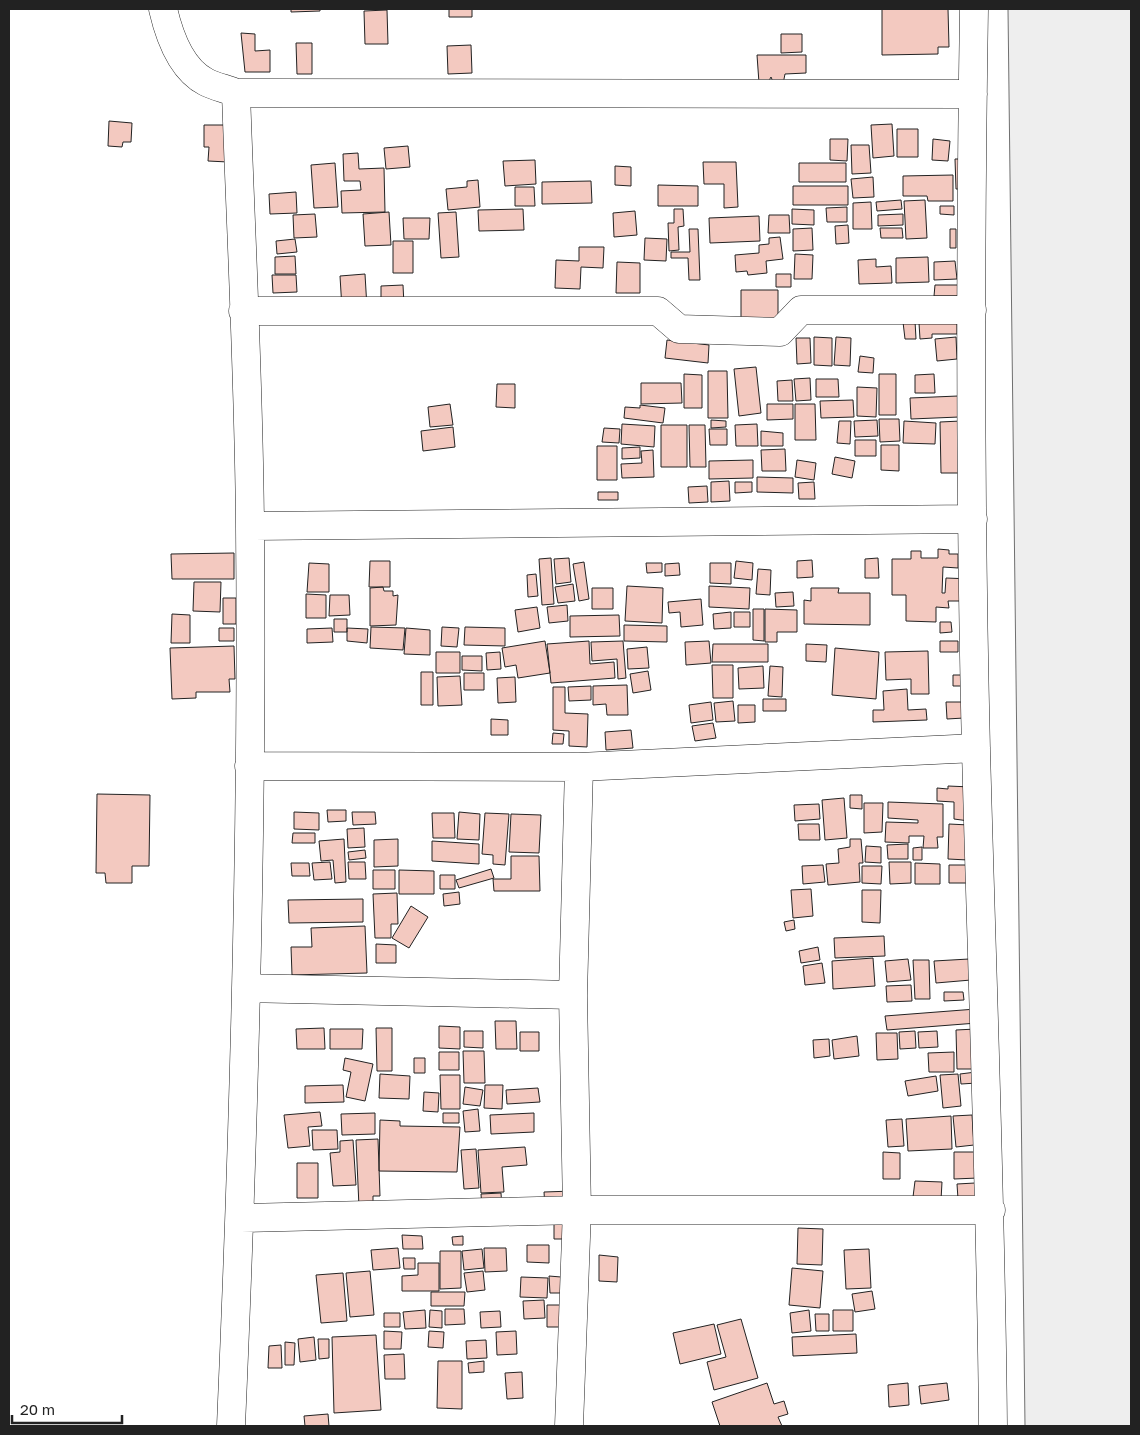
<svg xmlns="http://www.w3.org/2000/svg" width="1140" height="1435" font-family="'Golos Text',sans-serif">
<rect width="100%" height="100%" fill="#fff"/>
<path fill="#eee" stroke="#6f6f6f" d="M1008 9H1131V1426H1025Z"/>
<path fill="#f3c9c0" stroke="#222" d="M291 9H320V11L291 12Z
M449 9H472V17H449Z
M882 9H948L949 47H938V54L882 55Z
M387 10 388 44H365L364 11Z
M241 33 255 34V51L270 50V72H245Z
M781 34H802V52L781 53Z
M296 43H312V74H297Z
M471 45 472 73 448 74 447 46Z
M757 55H806V73L785 74 783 84H774L771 77 766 86 759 83Z
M109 121 132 123 131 142H123L122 147 108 146Z
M892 124 894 156 873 158 871 125Z
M204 125H229L228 162 208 161 209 147H204Z
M897 129H918V157H897Z
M830 139H848L847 161 830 160Z
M933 139 950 141 948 161 932 160Z
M851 145H869L871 173 852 174Z
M408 146 410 167 386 169 384 148Z
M358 153 359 169 384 168 385 212 342 213 341 191 361 190 360 181H344L343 154Z
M955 159H966L968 189H956Z
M535 160 536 184 505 186 503 161Z
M703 162H736L738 207 724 208V184H704Z
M335 163 338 207 314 208 311 165Z
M799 163H846V182H799Z
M615 166 631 167V186L615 185Z
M953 175V201H928L927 196H903V176Z
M873 177 874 197 853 198 851 179Z
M478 180 480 207 448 210 446 189 467 187V181Z
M591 181 592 203 542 204V182Z
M658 185 698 186V206H658Z
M793 186H848V205H793Z
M515 187H534L535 206H515Z
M296 192 297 213 270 214 269 194Z
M901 200 902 209 877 211 876 202Z
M925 200 927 238 906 239 904 201Z
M871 202 872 229H853V203Z
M940 206H954V215L940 214Z
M847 207V222H827L826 208Z
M523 209 524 230 479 231 478 210Z
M674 209H683L684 226 678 227 679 250 669 251 668 223H674Z
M792 209 814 210V225L792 224Z
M635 211 637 235 614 237 613 213Z
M389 212 391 245 365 246 363 214Z
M456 212 459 257 441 258 438 213Z
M315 214 317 237 294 238 293 215Z
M903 214V225L878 226V215Z
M769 215H789L790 233H768Z
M759 216 760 241 710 243 709 218Z
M403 218H430L429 239H404Z
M848 225 849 243 836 244 835 226Z
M812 228 813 250 793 251V229Z
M880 228H902L903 238H881Z
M689 229H698L700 280H689L688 258H671V252H690Z
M950 229H956V248H950Z
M780 237 783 259 766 261 767 273 748 275 747 271 736 272 735 255 759 253V245L769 244V238Z
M645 238 667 239 666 261 644 260Z
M295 239 297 252 277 254 276 241Z
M393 241H413V273H393Z
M579 247H604L603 268 581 267 580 289 555 288 556 260 579 261Z
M795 254 813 255 812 279H794Z
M295 256 296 274H275V257Z
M958 256H970V296H934L935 285H958Z
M928 257 929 282 896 283V258Z
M876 259V267L891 266 892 283 859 284 858 260Z
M955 261 957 279 934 280V262Z
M617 262 640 263V293H616Z
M365 274 367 308 342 309 340 276Z
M776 274H791V287H776Z
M272 275H296L297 292 273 293Z
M403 285 404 305H381V286Z
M741 290H778V327H741Z
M915 321 916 339H905L903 322Z
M957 321V334H932V338L920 339 919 323Z
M814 337 832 338V366L814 365Z
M836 337 851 338 850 366 834 365Z
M956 337 957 359 937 361 935 339Z
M796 338H810L811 363 797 364Z
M667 340 709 345 708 363 665 358Z
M860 356 874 358 873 373 858 372Z
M756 367 761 413 739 416 734 369Z
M708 371H727L728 418H708Z
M684 374 702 375V408H684Z
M879 374H896V415H879Z
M934 374 935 393H915V375Z
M810 378 811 400 796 401 794 379Z
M816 379H838L839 397H816Z
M792 380 793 401H778L777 381Z
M641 383H681L682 403 641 404Z
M497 384H515V408L496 407Z
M857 387 877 388 876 417 857 416Z
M958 396 959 417 911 419 910 398Z
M853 400 854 417 821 418 820 401Z
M450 404 453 425 430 427 428 407Z
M767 404H793V419L767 420Z
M795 404H815L816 440H795Z
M640 405 665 408 663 423 624 418 625 407 640 408Z
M879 419H899L900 441 880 442Z
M711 420 726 421V427L711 428Z
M877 420 878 436 855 437 854 421Z
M839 421H851L850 444 837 443Z
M904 421 936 423 935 444 903 443Z
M961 421 963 473H941L940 422Z
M622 424 655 426 654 447 621 444Z
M757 424 758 446H736L735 425Z
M661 425H687V467H661Z
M689 425H705L706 467H690Z
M453 427 455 447 423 451 421 431Z
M604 428 620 429 619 443 602 442Z
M709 429H727V445H710Z
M761 431 783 433V446H761Z
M855 440H876V456H855Z
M881 445H899V471L881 470Z
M597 446H617V480H597Z
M640 447V458L622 459V448Z
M785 449 786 471H762L761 450Z
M653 450 654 477 622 478 621 464 642 463 641 451Z
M835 457 855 461 852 478 832 474Z
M753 460V478L709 479V461Z
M797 460 816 463 814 480 795 477Z
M757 477 793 478V493L757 492Z
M729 481 730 501 711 502V482Z
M735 482H752V492L735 493Z
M814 482 815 499H799L798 483Z
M707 486 708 502 689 503 688 487Z
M598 492H618V500H598Z
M938 549 949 550V554H958V568L943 567 942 593H945L946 578 972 579 967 601H948L949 608 936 607V622L906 621V595H892V559H911V551H921V558H938Z
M234 553V579H172L171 554Z
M551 558 554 604 542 605 539 559Z
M569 558 571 582 556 584 554 559Z
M878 558 879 578H865V559Z
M812 560 813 577 797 578V561Z
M370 561H390V587H369Z
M736 561 753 563 752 580 734 578Z
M584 562 589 599 579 601 573 564Z
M309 563 329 564V592H307Z
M646 563H662V572L647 573Z
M679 563 680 575 665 576V564Z
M710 563H731V584L710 583Z
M758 569 771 570 770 595 756 594Z
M536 574 538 596 528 597 527 575Z
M194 582H221L220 612 193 611Z
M573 584 575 601 558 603 555 587Z
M627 586 663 588 662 623 625 621Z
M709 586 750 588 749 609 709 607Z
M383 587 384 591H393V596L398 595 396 625 370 626V588Z
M592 588H613V609H592Z
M811 588H839L838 593H870V625L804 624V600L811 601Z
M793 592 794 606 776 607 775 593Z
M306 594 326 595V618H306Z
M330 595H349L350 615 329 616Z
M223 598H236V624H223Z
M701 599 703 625 681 627 680 612 669 613 668 602Z
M567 605 568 621 549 623 547 607Z
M537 607 540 628 518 632 515 610Z
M753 609H764V641L753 640Z
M765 609 797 610V632H777V642H765Z
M731 612V628L714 629 713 614Z
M734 612H750V627H734Z
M172 614 190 615V643H171Z
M619 615 620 636 570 637V616Z
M334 619H347V632H334Z
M940 622H951L952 632 940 633Z
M624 625 667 626V642L624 641Z
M371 627 405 628 403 650 370 648Z
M442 627 459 628 457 647 441 646Z
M465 627 505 628V646L464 645Z
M219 628H234V641H219Z
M332 628 333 642 307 643V629Z
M347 628 368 629 367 643 347 641Z
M406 628 430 630V655L404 654Z
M545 641 550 673 518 678 516 665 505 667 502 648Z
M589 641 590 664 614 662 615 678 551 683 547 644Z
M623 641 626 678 618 679 617 659 592 661 591 642Z
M709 641 711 663 686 665 685 642Z
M940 641H958V652H940Z
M713 644H768V662H712Z
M806 644 827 645 826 662 806 661Z
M234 646 235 679H229L230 692H196V698L172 699 170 648Z
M647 647 649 668 628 669 627 649Z
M835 648 879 652 876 699 832 695Z
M928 651 929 694H911V679L886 680 885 652Z
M436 652H460V673H436Z
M500 652 501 669 487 670 486 653Z
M462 656H482V671L462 670Z
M712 665H733V698H713Z
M763 666 764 688 739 689 738 668Z
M770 666 783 667 782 697 768 696Z
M648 671 651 690 633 693 630 674Z
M421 672H433V705H421Z
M464 673H484V690H464Z
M953 675H966V686H953Z
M460 676 462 705 438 706 437 677Z
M515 677 516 702 498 703 497 678Z
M627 685 628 715H607L606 704 593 705V686Z
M591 686V700L569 701 568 687Z
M553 687H565V713L588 714 587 747 569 746V731L553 730Z
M907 689 908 710 926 709 927 720 873 722V710H884L883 691Z
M763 699H786V711H763Z
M733 701 735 721 716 722 714 703Z
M711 702 713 720 691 723 689 705Z
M946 702H963L964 718 947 719Z
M738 705H755V722L738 723Z
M491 719 508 720V735H491Z
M713 723 716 738 695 741 692 726Z
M631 730 633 748 606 750 605 732Z
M553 733 564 734 563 744H552Z
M948 786 971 787 969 821 954 819V802L937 801V788L948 789Z
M97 794 150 795 149 866H132V883H106L105 873H96Z
M850 795H862V809L850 808Z
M844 798 847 838 825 840 822 800Z
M888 802 943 804V837H937L938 848H923L924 836H909V843L885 842 886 822 918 823V820L888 818Z
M864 803H883L882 832 864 833Z
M819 804 820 819 795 821 794 805Z
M327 810H346V821L328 822Z
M294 812 319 813V830L294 829Z
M352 812H375L376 824 353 825Z
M459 812 480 814 479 840 457 839Z
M432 813H454L455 838H433Z
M485 813 509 814 505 865 493 864V855L482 854Z
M511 814 541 815 539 853 509 852Z
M798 824H819L820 840H799Z
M949 824 969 825 968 860 948 859Z
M364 828 365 847 348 848 347 829Z
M293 833H315V843H292Z
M344 839 346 882 335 883 333 860 321 861 319 841Z
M398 839V866L374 867V840Z
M850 839H861L863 863H859L860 882 828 885 826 864 839 863 838 849 850 847Z
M432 841 479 844V864L432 861Z
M908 844V859H888L887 845Z
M866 846 881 847V863L865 862Z
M922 847V860H913V848Z
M365 850 366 858 349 860 348 852Z
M511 856H539L540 891H494L493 879H511Z
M330 862 332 879 314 880 312 863Z
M348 862H365L366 879H349Z
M889 862H911V883L890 884Z
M291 863H309L310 876H292Z
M915 863 940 864V884H915Z
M823 865 825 882 803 884 802 866Z
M949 865H966L967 883H949Z
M862 866H882L881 884 862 883Z
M491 869 494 878 459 888 456 880Z
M373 870H395V889H373Z
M399 870 434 871V894H399Z
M440 875H455V889H440Z
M811 889 813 916 793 918 791 890Z
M862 890H881L880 923 862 922Z
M459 892 460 904 444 906 443 894Z
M397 893 398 924H391V938H375L373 894Z
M363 899V922L289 923 288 900Z
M411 906 428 917 409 948 392 938Z
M794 920 795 929 786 931 784 922Z
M365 926 367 973 292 975 291 947H312L311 928Z
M884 936 885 956 835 958 834 938Z
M376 944 396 945V963H376Z
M818 947 820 960 801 963 799 951Z
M873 958 875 986 833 989 832 961Z
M908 959 911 980 887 982 885 961Z
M969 959 971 980 936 983 934 961Z
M913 960H929L930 999H915Z
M822 963 825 983 805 985 803 966Z
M911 985 912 1001 887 1002 886 986Z
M944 992H963L964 1000 944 1001Z
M976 1009 977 1023 887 1030 885 1016Z
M495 1021H516L517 1049H496Z
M439 1026 460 1027V1049L439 1048Z
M324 1028 325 1049H297L296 1029Z
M376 1028H392V1071H377Z
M330 1029H363L362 1049H330Z
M976 1029 978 1069H957L956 1030Z
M464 1031H483V1048L464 1047Z
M915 1031 916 1048 900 1049 899 1032Z
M937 1031 938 1047 919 1048 918 1032Z
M520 1032H539V1051H520Z
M876 1033H897L898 1059 877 1060Z
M857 1036 859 1056 834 1059 832 1040Z
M829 1039 830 1056 814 1058 813 1040Z
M463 1051H484L485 1083H464Z
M439 1052H459V1070H439Z
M954 1052V1072H929L928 1053Z
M345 1058 373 1064 365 1101 346 1097 351 1072 343 1070Z
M414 1058H425V1073H414Z
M976 1072 977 1083 961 1084 960 1074Z
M380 1074 410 1076 409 1099 379 1098Z
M958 1074 961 1106 943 1108 940 1075Z
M440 1075H460V1109H441Z
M936 1076 938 1091 908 1096 905 1081Z
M343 1085 344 1102 305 1103V1086Z
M485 1085H503L502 1109 484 1108Z
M465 1087 483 1090 480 1106 463 1104Z
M538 1088 540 1102 507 1104 506 1090Z
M424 1092 439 1093 438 1112 423 1111Z
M478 1109 480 1131 465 1132 463 1111Z
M320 1112 322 1126 308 1127 310 1146 288 1148 284 1115Z
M375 1113V1134L342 1135 341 1114Z
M443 1113H459V1123H443Z
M534 1113V1132L491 1134 490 1115Z
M972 1115 974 1145 956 1147 953 1116Z
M951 1116 952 1149 908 1151 906 1119Z
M902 1119 904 1146 888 1147 886 1120Z
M380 1120 400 1121V1126L460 1127 457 1172 379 1171Z
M312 1130H337L338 1149 313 1150Z
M378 1139 380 1196H373V1207H359L356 1140Z
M353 1140 356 1185 333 1186 330 1153 340 1152V1141Z
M525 1147 527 1165 502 1167 504 1192 481 1193 478 1150Z
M476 1149 479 1188 464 1189 461 1150Z
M883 1152 900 1153V1179H883Z
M954 1152H977L978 1178 954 1179Z
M297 1163H318V1198H297Z
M915 1181 942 1182 941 1200 913 1197Z
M975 1183 976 1198 958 1199 957 1184Z
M573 1191 545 1208 544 1192Z
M501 1193 502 1208 482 1209 481 1194Z
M554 1214H570V1239H554Z
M798 1228 823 1229 822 1265 797 1264Z
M402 1235 422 1236 423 1249H403Z
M463 1236V1245H453L452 1237Z
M527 1245H549V1263L527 1262Z
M398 1248 400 1268 373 1270 371 1250Z
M484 1248H506L507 1271 485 1272Z
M482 1249 484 1268 464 1270 462 1251Z
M869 1249 871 1288 846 1289 844 1250Z
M440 1251H461V1288L440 1289Z
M599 1255 618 1257 617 1282 599 1281Z
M403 1258H415V1269H404Z
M418 1263H439V1291H402V1276L418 1275Z
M792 1268 823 1271 820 1308 789 1305Z
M370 1271 374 1315 350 1317 346 1273Z
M483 1271 485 1290 467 1292 464 1273Z
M343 1273 347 1321 321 1323 316 1275Z
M549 1276 561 1277V1293H550Z
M521 1277 548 1278 547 1298 520 1297Z
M872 1291 875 1309 855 1312 852 1294Z
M431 1292H465L464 1306H431Z
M544 1300 545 1318 524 1319 523 1301Z
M547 1305H562V1327H547Z
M445 1309H464L465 1324 445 1325Z
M425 1310 426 1328 405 1329 403 1312Z
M430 1310 442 1311V1328L429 1327Z
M809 1310 811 1331 792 1333 790 1313Z
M833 1310H853V1331H833Z
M500 1311 501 1327 481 1328 480 1312Z
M384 1313H400V1327H384Z
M815 1314H829V1331H816Z
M741 1319 758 1378 714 1390 707 1362 726 1357 717 1325Z
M714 1324 721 1354 680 1364 673 1333Z
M384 1331 402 1332 401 1349H384Z
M429 1331 444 1332 443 1348 428 1347Z
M516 1331 517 1354 497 1355 496 1332Z
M856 1334 857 1353 793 1356 792 1337Z
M376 1335 381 1410 334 1413 332 1337Z
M314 1337 316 1360 300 1362 298 1339Z
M318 1339H329V1358L319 1359Z
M486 1340 487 1358 467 1359 466 1341Z
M285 1342 295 1343 294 1365H285Z
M281 1345 282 1368H268L269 1346Z
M404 1354 405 1379H385L384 1355Z
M438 1361H462V1409L437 1408Z
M484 1361V1372L469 1373 468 1363Z
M522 1372 523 1398 507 1399 505 1373Z
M767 1383 774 1404 784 1401 788 1414 778 1417 782 1426H720L712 1402Z
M908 1383 909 1405 889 1407 888 1385Z
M947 1383 949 1400 921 1404 919 1386Z
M328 1414 329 1426H305L304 1416Z"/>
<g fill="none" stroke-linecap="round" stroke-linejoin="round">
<defs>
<path id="minor" d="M163 9C169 35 181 69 206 82 216 87 227 89 236 93L973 94
M974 9C970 256 970 503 976 750 982 975 991 1201 993 1426
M243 311H658L679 329 780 332 801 310H972
M250 526 973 519
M249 766 579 767 976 748
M246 988 573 995
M241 1218 577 1210H991
M231 1426C244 1127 253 828 250 528 249 383 241 238 236 93
M569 1426 577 1210 573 995 579 767"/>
</defs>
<use href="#minor" stroke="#222" stroke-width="29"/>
<use href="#minor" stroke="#fff" stroke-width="28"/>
</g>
<rect width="1140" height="1435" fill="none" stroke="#222222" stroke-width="20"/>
<path d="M12 1415v8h110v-8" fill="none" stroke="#222222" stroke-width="2.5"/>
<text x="20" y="1415" font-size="15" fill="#222222" stroke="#ffffff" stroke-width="4" paint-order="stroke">20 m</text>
</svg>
